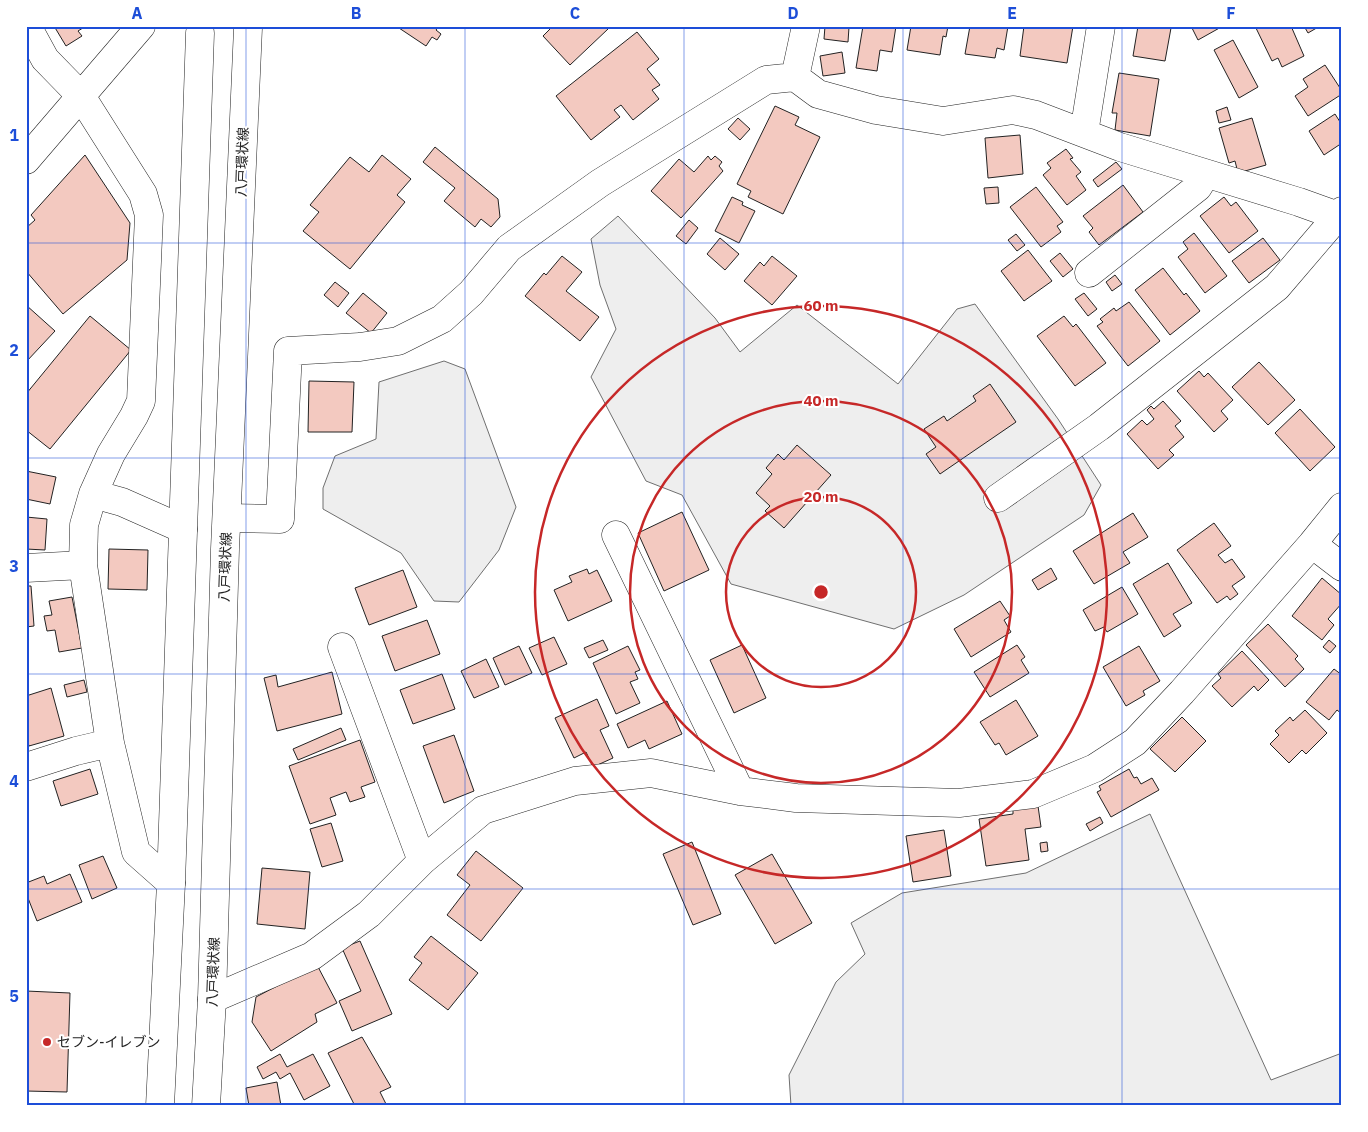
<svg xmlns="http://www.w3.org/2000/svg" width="1368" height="1132" font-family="'IBM Plex Sans','Noto Sans JP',sans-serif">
<rect width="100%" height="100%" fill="#fff"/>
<path fill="#eee" stroke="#6f6f6f" d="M618 216 715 318 740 352 797 305 898 384 957 309 975 304 1058 419 1101 485 1084 515 964 595 894 629 731 584 682 495 646 481 591 377 616 329 600 285 591 239Z
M444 361 465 369 516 507 499 550 459 602 434 601 401 553 323 509V488L335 456 376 439 379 382Z
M1150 814 1271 1080 1342 1053V1106H791L789 1075 836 982 865 954 851 923 902 893 1026 873Z"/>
<path fill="#f3c9c0" stroke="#222" d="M54 26H86L78 31 82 36 66 46Z
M396 26H439L436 30 441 34 437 40 432 37 426 46Z
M553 26H606L608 29 570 65 543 36Z
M825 26 849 27 848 42 824 39Z
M863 26H896L892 52 880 50 877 71 856 68Z
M911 26H948L946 37 943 36 940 55 907 50Z
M970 26H1008L1004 50 997 48 995 58 965 54Z
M1024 26H1073L1067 63 1020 56Z
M1138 26 1171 28 1165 61 1133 56Z
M1191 26H1223L1198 40Z
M1255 26H1291L1304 56 1282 67 1278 58 1272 61Z
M1304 26H1320L1308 33Z
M637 32 659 59 647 69 660 85 652 90 659 99 633 120 621 105 614 110 620 117 591 140 556 96Z
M1233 40 1258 87 1239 98 1214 50Z
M842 52 845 73 823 76 820 56Z
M1325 65 1342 91V94L1308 116 1295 96 1308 87 1303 79Z
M1119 73 1159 79 1150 136 1115 130 1117 113H1112Z
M775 106 799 117 795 125 820 137 783 214 748 197 751 191 737 184Z
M1227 107 1231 120 1219 123 1216 111Z
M1335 114 1342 125V143L1324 155 1309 131Z
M738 118 750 129 740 140 728 129Z
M1252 118 1266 165 1238 173 1235 161 1229 163 1219 128Z
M1020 135 1023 174 988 178 985 138Z
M435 147 498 199 500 217 491 227 481 219 475 227 444 201 455 188 423 162Z
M1066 149 1073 158 1070 159 1081 172 1076 176 1086 190 1067 205 1043 175 1051 168 1047 163Z
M85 155 130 223 127 260 63 314 26 271V228L35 220 31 215Z
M382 155 411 179 397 195 405 202 350 269 303 231 319 212 310 205 350 157 369 172Z
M708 156 711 160 715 156 722 162 719 166 723 171 681 218 651 191 679 159 694 172Z
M1116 162 1122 169 1098 187 1093 180Z
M1123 185 1143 212 1099 245 1089 232 1093 228 1083 216Z
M998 187 999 203 986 204 984 188Z
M1036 187 1063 222 1057 226 1061 232 1041 247 1010 207Z
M732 197 743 202 742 205 755 211 739 243 715 231Z
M1224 197 1231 206 1236 202 1258 231 1229 253 1200 216Z
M689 220 698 228 686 244 676 236Z
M1194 233 1227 276 1205 293 1178 257 1188 249 1183 242Z
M1016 234 1025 245 1017 251 1008 240Z
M720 238 739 254 725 270 707 254Z
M1263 238 1280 260 1249 283 1232 261Z
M1028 250 1052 281 1024 301 1001 271Z
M1060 253 1073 269 1063 277 1050 261Z
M562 256 582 272 566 291 599 317 580 341 525 296 544 273 546 275Z
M772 256 797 276 772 305 744 281 760 262 764 266Z
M1163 268 1184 295 1186 293 1200 311 1170 335 1135 290Z
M1115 275 1122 284 1112 291 1106 282Z
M335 282 349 293 338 307 324 295Z
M363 293 387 313 371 333 346 313Z
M1084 293 1097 309 1088 316 1075 299Z
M1129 302 1160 341 1128 366 1097 326 1103 322 1100 319 1114 308 1116 311Z
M26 305 55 331 26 362Z
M90 316 131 350 50 449 26 430V394Z
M1064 316 1073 327 1076 324 1106 363 1075 386 1037 336Z
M1259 362 1295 400 1268 425 1232 387Z
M1199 371 1204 377 1208 373 1233 400 1221 411 1228 419 1214 432 1177 391Z
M309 381 354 382 352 432H308Z
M990 384 1016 422 940 474 926 454 936 447 924 429 944 416 947 421 976 401 973 396Z
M1163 401 1181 421 1175 426 1184 437 1169 450 1174 455 1158 469 1127 434 1142 420 1147 425 1154 419 1147 410 1151 406 1154 409Z
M1300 409 1335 447 1310 471 1275 433Z
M797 445 831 475 784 528 765 511 770 506 756 493 772 474 766 468 778 454 784 460Z
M26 471 56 477 50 504 26 499Z
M682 512 709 570 664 591 638 533Z
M1133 513 1148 537 1123 552 1130 563 1094 584 1073 551Z
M26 517 47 519 45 550 26 549Z
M1214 523 1231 546 1218 555 1225 563 1232 559 1245 577 1232 586 1238 594 1230 600 1227 596 1217 603 1177 550Z
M109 549 148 550 147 590 108 589Z
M1168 563 1192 603 1173 614 1181 626 1164 637 1133 584Z
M1051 568 1057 579 1038 590 1032 580Z
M587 569 589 574 597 570 612 601 568 621 554 590 572 582 569 576Z
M403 570 417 607 369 625 355 588Z
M1322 578 1342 595V603L1328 619 1334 625 1322 640 1292 616Z
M26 586H31L34 626 26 627Z
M1122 587 1138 614 1107 632 1104 627 1095 631 1083 610Z
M72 597 82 648 59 652 55 630 47 631 44 616 52 615 49 601Z
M1000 601 1010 616 1004 620 1011 632 971 657 954 629Z
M427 620 440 654 395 671 382 636Z
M1268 624 1298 656 1295 659 1304 669 1285 687 1246 645Z
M554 637 567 664 542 675 529 648Z
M603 640 608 650 589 658 584 648Z
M1329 640 1336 646 1330 653 1323 647Z
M742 645 766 698 734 713 710 660Z
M1017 645 1025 657 1021 660 1029 673 990 697 974 672Z
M519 646 532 673 505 685 493 658Z
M628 646 640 670 635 672 638 679 630 682 640 703 616 714 593 663Z
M1139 646 1160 681 1143 691 1145 695 1126 706 1103 667Z
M1242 651 1269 680 1258 691 1254 686 1232 707 1212 686 1221 678 1218 674Z
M486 659 499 687 474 698 461 671Z
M1334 669 1342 675V714L1337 710 1329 720 1306 702Z
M332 672 342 714 277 731 264 678 276 675 278 687Z
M442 674 455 709 413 724 400 690Z
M84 680 87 692 67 697 64 685Z
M51 688 64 736 29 746 26 736V696Z
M597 699 609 726 600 730 613 758 593 767 586 752 574 758 555 718Z
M1016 700 1038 736 1006 755 999 743 995 745 980 722Z
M667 701 682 734 649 749 645 740 628 748 617 724Z
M1305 710 1327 733 1306 754 1302 750 1289 763 1270 744 1279 735 1275 731 1290 717 1293 721Z
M1182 717 1206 741 1175 772 1150 749Z
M341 728 346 740 298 760 293 749Z
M454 735 474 791 444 803 423 746Z
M360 740 375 782 361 787 365 797 350 802 346 792 330 798 336 815 310 824 289 766Z
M90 769 98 794 61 806 53 781Z
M1129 769 1134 778 1137 777 1141 784 1152 778 1159 790 1111 817 1097 792 1101 790 1099 786Z
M1038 806 1041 827 1025 829 1029 860 986 866 979 819 1013 814V809Z
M1100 817 1103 823 1090 831 1086 824Z
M331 823 343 861 322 867 310 829Z
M944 830 951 876 913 882 906 836Z
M692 842 721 914 693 925 663 854Z
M1047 842 1048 851 1041 852 1040 843Z
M476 851 523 888 481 941 447 915 470 885 457 875Z
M772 854 812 923 775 944 735 875Z
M103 856 117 888 92 899 79 865Z
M262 868 310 872 305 929 257 924Z
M70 874 82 902 37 921 26 893V883L44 876 47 884Z
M431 936 478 973 448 1010 409 980 422 963 414 957Z
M360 941 392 1014 352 1031 339 1001 361 991 342 948Z
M317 965 337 1003 315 1014 317 1022 271 1051 252 1022 256 997Z
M26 991 70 993 67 1092 26 1091Z
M362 1037 391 1087 380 1092 387 1106H355L328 1053Z
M280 1054 287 1067 313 1054 330 1086 304 1100 290 1073 280 1079 276 1072 263 1079 257 1067Z
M277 1082 281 1106H249L246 1088Z"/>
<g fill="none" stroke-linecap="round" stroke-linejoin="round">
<defs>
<path id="minor" d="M27 26 45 59 81 96 143 194 149 215 141 401 134 416 111 454 93 494 84 525 83 565 110 743 136 852 171 883
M795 77 818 94 876 110 943 121 1013 110 1036 115 1120 147 1299 202 1338 216 1342 219
M1084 133 1101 26
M26 160 141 26
M1089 273 1198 187 1206 174
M93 494 122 502 183 529
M998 498 1099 427 1277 287 1342 211
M227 518 280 519 288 351 360 347 398 341 442 319 471 293 509 248 600 183 766 80 795 77 806 26
M616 535 740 791
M1312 544 1342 567
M26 568 83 565
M342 647 422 861
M26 767 76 751 110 743
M212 999 312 956 369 914 422 861 483 810 575 781 651 773 740 791 796 798 959 803 1033 794 1095 768 1135 742 1182 692 1312 544 1342 507"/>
<path id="major" d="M160 1106 171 883 200 33
M206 1106 212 999 225 549 248 28"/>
</defs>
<use href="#minor" stroke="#222" stroke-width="29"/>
<use href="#major" stroke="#222" stroke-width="29"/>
<use href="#minor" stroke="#fff" stroke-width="28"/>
<use href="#major" stroke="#fff" stroke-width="28"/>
</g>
<path fill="none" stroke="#1d4ed8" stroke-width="1" stroke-opacity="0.55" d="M246 26V1106M465 26V1106M684 26V1106M903 26V1106M1122 26V1106M26 243H1342M26 458H1342M26 674H1342M26 889H1342"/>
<g fill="none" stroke="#c62828" stroke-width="2.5">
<circle cx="821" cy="592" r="95"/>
<circle cx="821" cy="592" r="191"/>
<circle cx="821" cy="592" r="286"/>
</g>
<circle fill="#c62828" stroke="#fff" stroke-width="2" cx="47" cy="1042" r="5"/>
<g text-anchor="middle" stroke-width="4" stroke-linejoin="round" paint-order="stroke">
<g font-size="14" fill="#222" stroke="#fff">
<text transform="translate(242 162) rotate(-88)" y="5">八戸環状線</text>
<text transform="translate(225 567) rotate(-88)" y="5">八戸環状線</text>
<text transform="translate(213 972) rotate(-88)" y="5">八戸環状線</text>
</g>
<g font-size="14" fill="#222" stroke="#fff" text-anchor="start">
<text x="57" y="1047">セブン-イレブン</text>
</g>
</g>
<circle cx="821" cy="592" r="8" fill="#c62828" stroke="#fff" stroke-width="2.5"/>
<g font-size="15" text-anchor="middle" font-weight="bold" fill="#c62828" stroke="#fff" stroke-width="4" stroke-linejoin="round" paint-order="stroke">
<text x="821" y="311">60 m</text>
<text x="821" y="406">40 m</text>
<text x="821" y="502">20 m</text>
</g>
<rect width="1368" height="1132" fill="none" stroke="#ffffff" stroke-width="55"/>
<rect x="28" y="28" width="1312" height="1076" fill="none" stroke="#1d4ed8" stroke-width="2"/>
<g font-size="16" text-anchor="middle" font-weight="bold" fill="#1d4ed8">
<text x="137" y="19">A</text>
<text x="356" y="19">B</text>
<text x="575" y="19">C</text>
<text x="793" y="19">D</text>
<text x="1012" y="19">E</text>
<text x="1231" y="19">F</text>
<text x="14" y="141">1</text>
<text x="14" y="356">2</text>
<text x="14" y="572">3</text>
<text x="14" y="787">4</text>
<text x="14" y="1002">5</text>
</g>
</svg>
